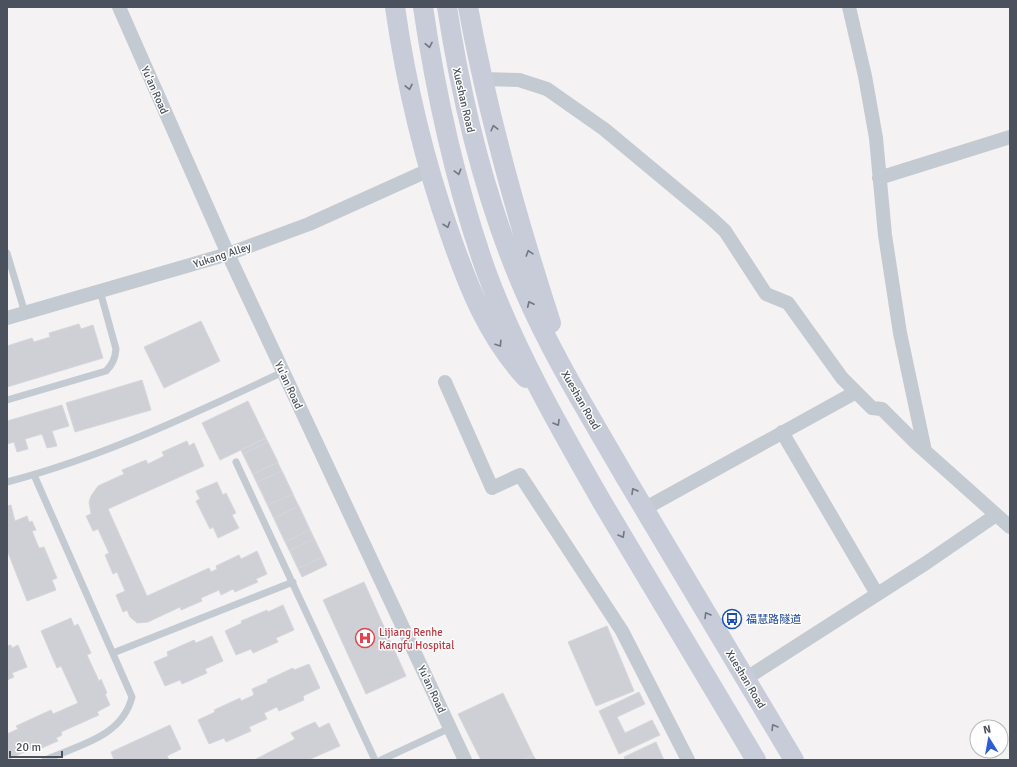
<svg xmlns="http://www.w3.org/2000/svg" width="1017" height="767" font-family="Signika,'Noto Sans SC',sans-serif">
<rect width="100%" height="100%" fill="#f4f2f2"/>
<path fill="#cfd0d5" stroke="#d6d7dc" d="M201 321 220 361 164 388 144 347Z
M79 324 81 329 93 325 103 358 7 387V346L32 338 34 342 50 337 49 333Z
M142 380 151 410 75 432 66 403Z
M248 401 266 438 220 460 202 423Z
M62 405 69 426 52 431 57 446 47 448 42 434 25 439 28 449 17 452 14 442 7 444V421Z
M266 438 327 565 302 577 241 450Z
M187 441 189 446 194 443 204 466 108 509 147 596 209 568 211 572 217 569 216 566 239 555 241 559 257 551 267 574 256 579 258 582 235 592 233 589 221 595 219 590 201 598 202 601 181 610 180 607 148 622 137 623 130 617 127 610 123 612 116 595 125 591 117 572 113 574 105 555 109 553 98 529 93 531 86 516 91 514 89 502 91 496 98 486 124 474 122 470 146 460 148 464 164 456 162 452Z
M268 442 278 462 253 474 243 454Z
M282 471 293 494 268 505 257 482Z
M217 482 223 495 226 493 236 513 232 515 239 528 218 538 213 527 210 529 196 501 200 499 196 491Z
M11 505 15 521 27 516 29 522 32 521 36 530 32 531 39 548 44 547 57 578 52 580 56 590 27 601 7 550V506Z
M299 506 310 530 285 542 274 518Z
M314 539 323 557 298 568 290 550Z
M364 582 406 676 366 694 323 600Z
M283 605 294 630 276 638 278 642 253 653 251 649 236 655 225 631 242 623 241 621 267 610 268 612Z
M71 618 74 626 78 624 91 653 87 655 99 681 101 679 107 693 105 694 110 705 97 712 99 715 61 732 62 735 56 738 58 741 37 750 35 747 7 760V734L18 729 16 726 51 710 53 714 78 703 61 666 57 668 41 631Z
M607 626 634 691 596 706 568 642Z
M212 636 223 661 205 669 207 673 182 684 180 680 165 686 154 662 168 656 167 652 194 640 196 643Z
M11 645 12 648 18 645 27 667 12 673 14 677 7 680V646Z
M309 664 320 688 303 696 304 700 279 711 277 707 264 713 267 719 249 727 251 731 226 742 224 738 209 744 198 720 215 712 214 710 240 698 241 701 254 695 252 689 268 682 267 680 293 668 294 670Z
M639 692 645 704 617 717 625 733 652 720 660 735 619 754 599 711Z
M503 693 533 755 523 760H481L458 714Z
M315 722 319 728 329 723 340 746 308 760H254L295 739 291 733Z
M170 725 181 749 167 756 169 760H114L111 752Z
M656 742 664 760H625L624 757Z
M533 755 536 760H523Z"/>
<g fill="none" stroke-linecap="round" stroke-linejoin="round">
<path stroke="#c4cad1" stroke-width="7" d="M7 253 25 313
M7 400 106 371C113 364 115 358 116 349L100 291
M236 462 375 760
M34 475 132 697C122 737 79 745 45 760
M7 482C103 457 193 414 283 372
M113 653 293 582
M381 760 450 728"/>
<path stroke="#c4cad1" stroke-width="14" d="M119 7 228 254 465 760
M849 7 865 76 876 138 885 235 900 333 925 451
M483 79 519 80 547 89 604 129 711 218 725 231 766 294 788 303 842 378 872 408 882 409 916 443 1010 527
M879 178 1010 137
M7 318 228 254 309 224 429 170
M445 382 492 488 520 475 622 631 688 760
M782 432 877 594
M644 509 856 392
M745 679 926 563 996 515"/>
<path stroke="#c7ccd8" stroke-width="20" d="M395 7C406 84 424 160 450 234 468 286 488 337 526 378
M423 7C436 95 456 186 486 271 516 352 559 427 602 502 653 588 704 674 756 760
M447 7C462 104 485 200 524 290 552 355 589 414 624 475 680 570 737 665 794 760
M468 7C488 115 517 219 551 323"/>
</g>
<defs><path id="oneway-chevron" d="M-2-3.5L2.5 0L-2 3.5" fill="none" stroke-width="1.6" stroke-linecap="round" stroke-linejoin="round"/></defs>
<g stroke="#707782">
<use href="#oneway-chevron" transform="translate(429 45) rotate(79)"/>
<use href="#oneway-chevron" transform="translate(409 87) rotate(78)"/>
<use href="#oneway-chevron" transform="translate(494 128) rotate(-104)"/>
<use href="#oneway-chevron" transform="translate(458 172) rotate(75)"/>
<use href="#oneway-chevron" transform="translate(447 225) rotate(71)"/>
<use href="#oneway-chevron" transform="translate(529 253) rotate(-107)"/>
<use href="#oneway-chevron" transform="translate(530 304) rotate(-115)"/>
<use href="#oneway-chevron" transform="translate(499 344) rotate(57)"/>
<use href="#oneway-chevron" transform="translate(557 423) rotate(60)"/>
<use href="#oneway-chevron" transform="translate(634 491) rotate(-120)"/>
<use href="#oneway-chevron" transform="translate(622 535) rotate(60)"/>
<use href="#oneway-chevron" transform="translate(707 615) rotate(-121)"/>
<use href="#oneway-chevron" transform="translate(774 727) rotate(-121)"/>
</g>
<defs>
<symbol id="bus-ring" viewBox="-11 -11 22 22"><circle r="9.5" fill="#fff" stroke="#1a4fb4" stroke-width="1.5"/><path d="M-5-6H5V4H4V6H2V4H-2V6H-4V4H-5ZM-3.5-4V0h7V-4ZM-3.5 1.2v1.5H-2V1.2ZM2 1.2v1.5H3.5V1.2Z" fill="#1a4fb4"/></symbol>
<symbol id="hospital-ring" viewBox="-11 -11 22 22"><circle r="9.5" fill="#fff" stroke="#e0444e" stroke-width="1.5"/><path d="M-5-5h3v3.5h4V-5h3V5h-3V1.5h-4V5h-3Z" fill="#e0444e"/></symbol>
</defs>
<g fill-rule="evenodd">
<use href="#bus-ring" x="721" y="608" width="22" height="22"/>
<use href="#hospital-ring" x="354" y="627" width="22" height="22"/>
</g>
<g text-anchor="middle" stroke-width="3" stroke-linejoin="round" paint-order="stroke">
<g font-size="11" fill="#4b525d" stroke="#fff">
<text transform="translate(155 90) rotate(66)" y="4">Yu'an Road</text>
<text transform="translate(464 100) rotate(77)" y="4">Xueshan Road</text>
<text transform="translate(222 255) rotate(-18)" y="4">Yukang Alley</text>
<text transform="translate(289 385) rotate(65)" y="4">Yu'an Road</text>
<text transform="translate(581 400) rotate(60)" y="4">Xueshan Road</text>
<text transform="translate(746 679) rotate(59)" y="4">Xueshan Road</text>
<text transform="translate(432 689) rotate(65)" y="4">Yu'an Road</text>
</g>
<g font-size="11" fill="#164399" stroke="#fff" text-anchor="start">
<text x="746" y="623">福慧路隧道</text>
</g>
<g font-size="11" fill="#be3a42" stroke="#fff" text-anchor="start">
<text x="379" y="636">Lijiang Renhe<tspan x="379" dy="13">Kangfu Hospital</tspan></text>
</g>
</g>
<rect width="1017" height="767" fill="none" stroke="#4b525d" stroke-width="16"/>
<g transform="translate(989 739) rotate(349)"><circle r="19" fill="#ffffff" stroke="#b7babe"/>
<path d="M0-3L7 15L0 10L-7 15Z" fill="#2d5dd2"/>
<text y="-6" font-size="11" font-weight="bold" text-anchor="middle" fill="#4b525d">N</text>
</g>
<path d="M10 751v6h52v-6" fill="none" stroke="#4b525d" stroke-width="2"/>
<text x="16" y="751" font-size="12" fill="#4b525d" stroke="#ffffff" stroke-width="3" paint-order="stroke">20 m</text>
</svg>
